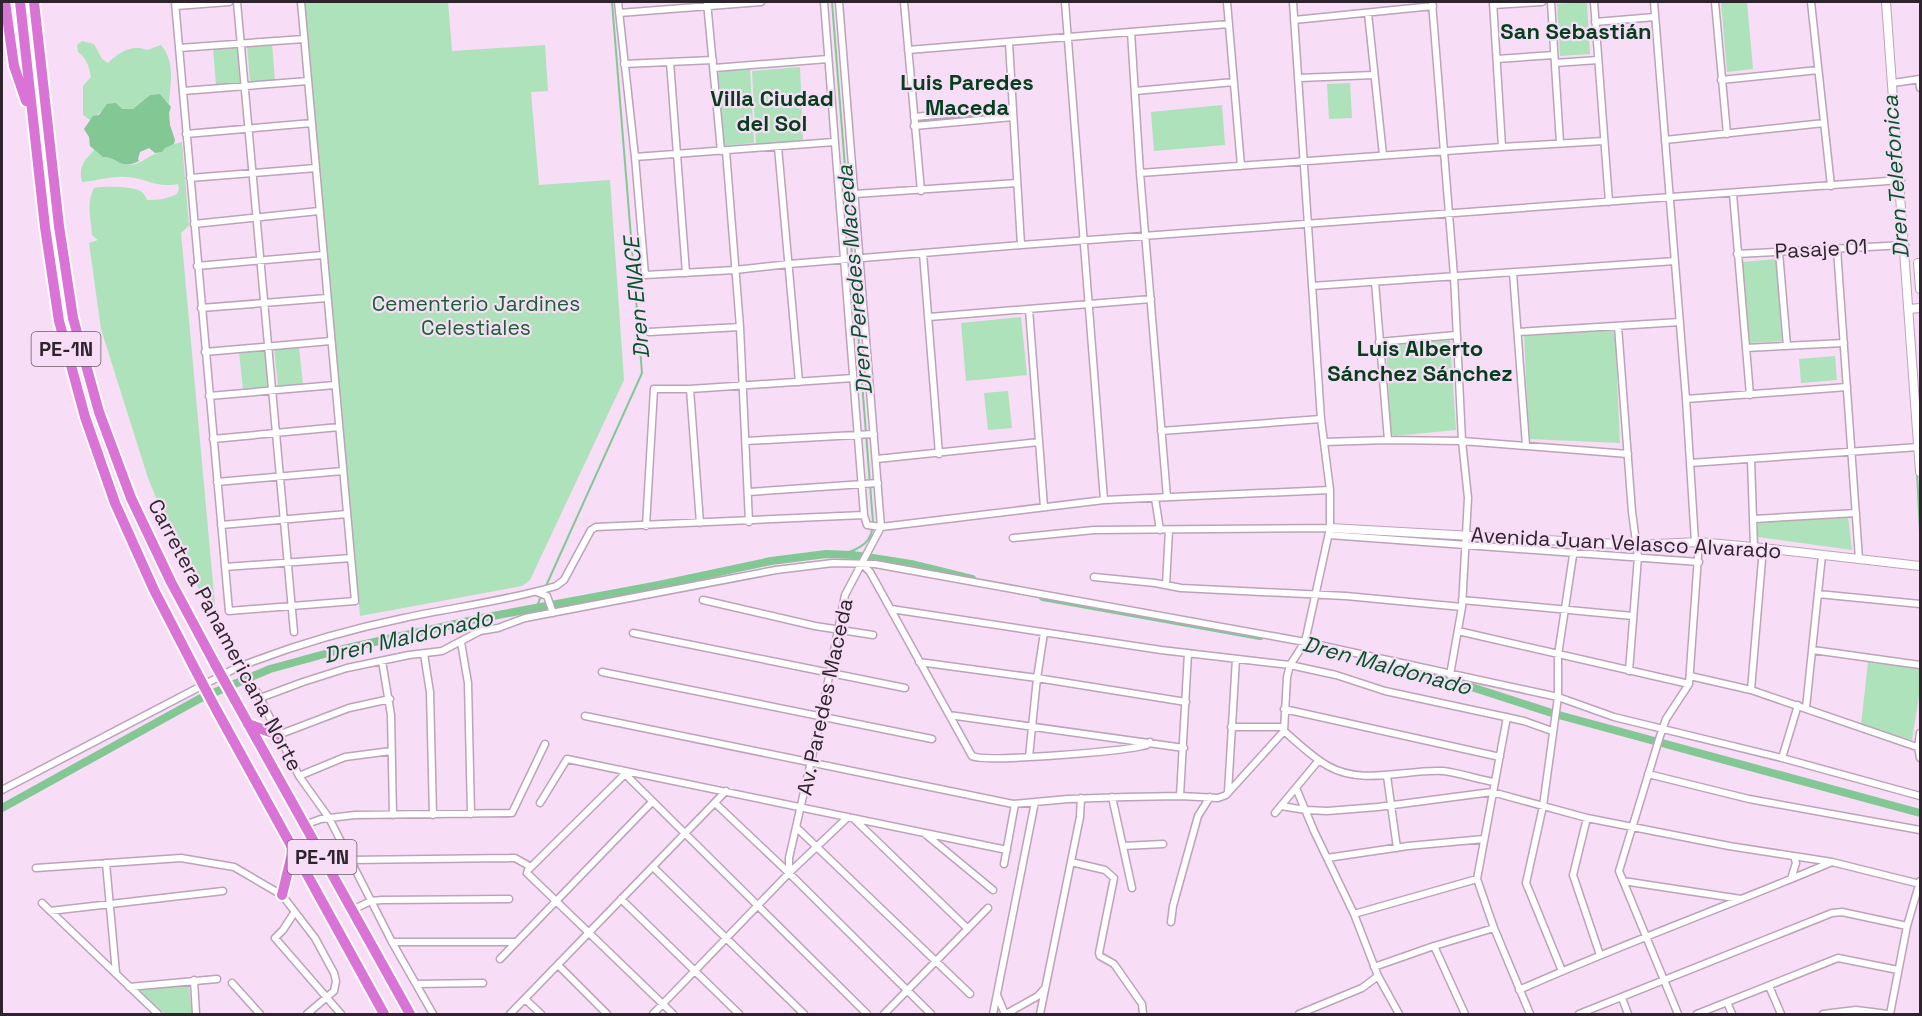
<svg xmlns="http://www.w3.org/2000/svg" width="1922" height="1016" font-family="'Space Grotesk',sans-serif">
<rect width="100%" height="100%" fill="#f7ddf5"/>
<path fill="#aee2bb" d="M304 2H448L452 51 545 45 548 91 531 92 539 185 610 180 624 380 530 580 522 586 360 616Z
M1587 2 1590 54 1560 56 1557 4Z
M1721 2H1747L1753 69 1727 72Z
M82 41 94 44 102 59 108 63C119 52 132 44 147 50L161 45C176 63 170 82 169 104L160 94 150 95 133 109H105L90 120 83 115V86L91 77C89 67 87 58 78 52L77 45Z
M272 43 275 81 250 82 247 45Z
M237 46 240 83 216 85 213 48Z
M800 67 803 142 756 144 752 71Z
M750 68 754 143 723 146 718 74 721 70Z
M1350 83 1352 118 1329 119 1327 84Z
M1222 105 1225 145 1154 151 1151 112Z
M182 142 189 226 181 233 216 616 209 608 177 548 148 478 101 329 89 243 98 240 92 235C91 218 86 204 94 188 103 186 135 186 142 192 144 194 146 197 147 200 158 200 167 199 177 194L179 189 178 184C154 188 147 178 126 177 110 176 97 181 82 182 78 166 85 160 95 149L103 157C114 157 120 166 131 165 142 164 151 153 162 152L165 147Z
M1776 259 1782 341 1750 343 1742 262Z
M1021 317 1027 375 966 381 961 323Z
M1615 330 1620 443 1529 439 1524 336Z
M1450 340 1456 430 1394 436 1391 433 1386 345Z
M299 347 303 384 278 386 274 349Z
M265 349 268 387 243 390 239 352Z
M1835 356 1837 380 1801 383 1799 359Z
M1008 391 1012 428 988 430 984 393Z
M1848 516 1852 550 1758 537V523Z
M1868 662 1920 668V690L1912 740 1861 725Z
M189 986 192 1014H165L137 989Z"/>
<path fill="#83c795" d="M160 94 171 107 169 113 170 125 175 140 174 144 165 148 162 152 155 153 149 148 140 152 138 159 139 161C120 171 119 157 103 157L90 146 89 137 84 129 93 116 99 115 107 104 116 103 122 109H133L150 95Z"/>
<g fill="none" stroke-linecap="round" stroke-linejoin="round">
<path stroke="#83c795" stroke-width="2" d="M832 2 873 522C873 542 861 548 844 554
M1917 471 1920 532
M545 588 642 373 612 2
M536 609 541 596"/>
<path stroke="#83c795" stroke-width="8" d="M1043 597 1260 636
M1369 659 1456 682 1555 714 1920 813
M2 808 199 699 270 669 343 649 482 618 659 585 771 561 826 554 853 555 911 564 972 579"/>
<defs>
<path id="minor" d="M175 2 229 611 355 601 301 2
M237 2 294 632
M618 2 635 157 645 275 735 270 789 264 1021 245 1901 180
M707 2 721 151
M824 2 864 515 867 525 881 527 1104 500 1330 490
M839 2 881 527
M904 2 921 191
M1065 2 1104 500
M1227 2 1241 166
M1432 2 1454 276 1462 441 1468 498 1462 607 1450 675
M1493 2 1502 147
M1551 2 1560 143
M1594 2 1609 202
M1654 2 1686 399 1695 542
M1715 2 1727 134
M1811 2 1831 186
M1493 5 1542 2
M176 6 229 2
M619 13 761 2
M1368 13 1383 155
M1294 20 1433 6
M1595 22 1655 17
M1131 32 1140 173 1167 497
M1009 43 1021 245
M179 48 304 39
M908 50 1229 24
M1497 59 1554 55
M670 62 686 273
M1555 63 1598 60
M624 64 713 60
M714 68 828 59
M1299 78 1374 75
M1721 80 1818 70
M1919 80 1920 88
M1893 83 1920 79
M183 91 308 81
M1135 91 1234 82
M914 117 1013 108
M914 126 1013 117
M186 134 312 123
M1665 140 1824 123
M778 147 799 382
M726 151 740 327 749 522
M635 157 834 142
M1140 173 1502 147 1603 141
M190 178 316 168
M855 194 1017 183
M1733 194 1750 395
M194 224 319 211
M1837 249 1859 559
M1779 252 1787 346
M923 253 939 454
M1737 254 1905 245
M197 266 323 255
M1513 273 1526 445
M1375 282 1388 440
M1312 286 1675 261
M201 308 327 298
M1029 309 1044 507
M929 317 1151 299
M1618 326 1632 512 1638 557 1629 671
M649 332 740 327
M1518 332 1680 322
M1379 342 1456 335
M1746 348 1844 343
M205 352 331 341
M690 389 700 523
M209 396 335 385
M1686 399 1847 387
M1161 431 1321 419
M213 439 339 427
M746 441 874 434
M1324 442 1388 440 1462 441 1628 454
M877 459 1039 442
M1751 460 1754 547
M1690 463 1919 447
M217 482 343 471
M748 492 878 483
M1155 498 1160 530
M1754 519 1856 513
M221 525 347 514
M646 526 654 389H690L853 378
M1329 535 1699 562
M1013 538 1094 530 1330 528
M862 564 870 572 972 756C985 763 1122 751 1142 746 1148 745 1147 745 1150 742
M225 567 351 558
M1094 577 1155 583 1181 588 1346 596 1462 607
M1166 585 1169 530
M537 592 547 596 553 613
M1818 594 1920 604
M703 600 815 626 873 635
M1462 600 1633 616
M891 609 1161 650 1290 665 1336 675 1385 691 1524 721 1552 731
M1458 631 1689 684
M633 633 905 688
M461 642 468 683 471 814
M1813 650 1920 665
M424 654 430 692 433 815
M382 661 391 715 393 815
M919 662 1037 678 1186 702
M602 672 932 739
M1690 676 1751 690 1920 748
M1751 690 1763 548
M257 692 299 776 329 818 392 942 433 1014
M260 698 303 682 347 668 409 655 442 651 480 631 498 628 525 618 776 570 833 563 875 564 1305 642 1558 697 1614 717 1782 758 1920 796
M1806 708 1822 555
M1284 709 1500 757
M949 715 1184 748
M585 716 1013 804 1068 799 1127 797 1180 796 1218 798 1226 795 1284 731 1287 677 1290 665 1305 642 1330 528V490L1321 419 1293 2
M1507 717 1477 879 1494 928 1530 1014
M1231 727H1284
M1284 731C1298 743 1312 757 1328 766 1363 786 1406 769 1443 771 1460 773 1477 779 1494 782
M1920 733 1918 747 1920 758
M278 735 349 708 390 699
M1029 757 1037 678 1044 633
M1782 758 1798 705
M621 770 867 1014
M1648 774 1749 799 1920 830
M624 775 528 870 527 873 673 1014
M299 776 345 757 391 751
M1387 776 1397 848
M1296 788 1314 831 1354 914 1378 976 1399 1014
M2 790 234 669C288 647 346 630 404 618 454 607 507 601 556 586L564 580 591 530 596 527 864 515
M1228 792 1236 659
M1180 796 1188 653
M1112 797 1132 888
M540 803 567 759 1007 850
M715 803 789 873 931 1014
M1281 806 1306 810 1327 811 1378 807 1492 792 1587 818 1729 846 1832 862 1920 884
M1275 813 1319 760
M1587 818 1573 875 1600 955
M854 819 968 929
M304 825 321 819 355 815 512 813 545 744
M796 827 970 994
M924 833 993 890
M1123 846 1163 844
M1327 858 1408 846 1484 839
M349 860 515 858 531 867
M1071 862 1105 870 1114 878 1099 953 1100 956 1114 964 1142 1004 1143 1014
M106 863 116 973
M1004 864 1015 804
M653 867 804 1014
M36 868 181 858 234 867 282 895 315 938 334 973 336 981 334 991 307 1014
M789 873V858L821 717 845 595 881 527
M1791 879 1796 863 1794 856
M1623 881 1741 899
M621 899 739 1014
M42 903 158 1014
M352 910 371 901 382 900 509 899
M50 911 223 891
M294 913 283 930 275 938 341 1014
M1354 914 1477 879
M1171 922 1173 906 1198 816 1210 797
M392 942H516
M1434 946 1465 1014
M500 959 652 802
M558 965 607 1014
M1374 967 1434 946 1494 928
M1562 971 1526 883 1543 806 1558 697V655L1575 542
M194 980 196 1014
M232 983 260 1014
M416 984 483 983
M1769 986 1781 1014
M129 987 217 979
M1519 990C1622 944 1728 906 1832 862
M997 995 1005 1014
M1622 998 1628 1014
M525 999 541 1014
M1727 1002 1732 1014
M510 1014 726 791
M653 1014 789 873 848 817
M884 1014 988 908
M993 1014 1035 802
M1006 1014 1038 996 1045 988
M1040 1014 1080 817 1081 798
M1299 1014 1362 988 1378 976
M1579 1014 1832 913 1842 912 1907 926
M1678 1014 1619 871 1660 736 1666 719 1689 684 1699 542
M1697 1014 1838 958 1898 970
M1823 1014 1856 1010 1888 1014
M1890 1014 1907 926 1920 881"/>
<path id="tertiary" d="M1886 2 1920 472
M1918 263 1920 289
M1909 309 1920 308
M1330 528 1636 545 1699 542 1763 548 1920 566"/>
<path id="motorway" d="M5 2 14 66 26 101
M20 2 45 227 59 321 85 417 115 503 154 590 197 673
M34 2 59 226 73 318 99 412 131 498 171 582 215 664
M235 700 410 1014
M217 711 384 1014
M248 724 278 735
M282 895 293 850"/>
</defs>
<use href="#minor" stroke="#bca3ba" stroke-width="9"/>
<use href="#tertiary" stroke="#bca3ba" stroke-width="10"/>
<use href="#motorway" stroke="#fff" stroke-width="14"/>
<use href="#minor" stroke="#fff" stroke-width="6"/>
<use href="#tertiary" stroke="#fff" stroke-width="8"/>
<use href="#motorway" stroke="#d973d5" stroke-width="10"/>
<defs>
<path id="motorway-bridge" d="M215 664 235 700
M197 673 217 711"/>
</defs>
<use href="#motorway-bridge" stroke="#fff" stroke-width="14" stroke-linecap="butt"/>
<use href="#motorway-bridge" stroke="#d973d5" stroke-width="10"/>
</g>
<g text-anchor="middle" stroke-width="4.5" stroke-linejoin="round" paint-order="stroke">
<g fill="#f7ddf5" stroke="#6a5c69" stroke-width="1.5">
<rect x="31.5" y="332" width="69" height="34" rx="4.5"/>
<rect x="287.5" y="840" width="69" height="34" rx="4.5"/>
</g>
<g font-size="20" font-weight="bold" fill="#2d242d">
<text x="66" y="356">PE-1N</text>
<text x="322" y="864">PE-1N</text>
</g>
<g font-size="21" fill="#2d242d" stroke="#f7ddf5">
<text transform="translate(1821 249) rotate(-3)" y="7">Pasaje 01</text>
<text transform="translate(1626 543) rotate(3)" y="7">Avenida Juan Velasco Alvarado</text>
<text transform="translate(225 635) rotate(62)" y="7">Carretera Panamericana Norte</text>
<text transform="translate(825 697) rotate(-78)" y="7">Av. Paredes Maceda</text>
</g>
<g font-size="21" fill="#166134" stroke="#f7ddf5">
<text x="476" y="311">Cementerio Jardines<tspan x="476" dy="24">Celestiales</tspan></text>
</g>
<g font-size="22" font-weight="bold" fill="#043e1d" stroke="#f7ddf5">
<text x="1576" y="39">San Sebastián</text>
<text x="967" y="90">Luis Paredes<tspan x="967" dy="25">Maceda</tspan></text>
<text x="772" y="106">Villa Ciudad<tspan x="772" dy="25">del Sol</tspan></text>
<text x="1420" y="356">Luis Alberto<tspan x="1420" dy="25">Sánchez Sánchez</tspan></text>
</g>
<g font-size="22" font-style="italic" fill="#005427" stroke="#f7ddf5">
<text transform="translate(1895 177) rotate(-94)" y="8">Dren Telefonica</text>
<text transform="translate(854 280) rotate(-95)" y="8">Dren Peredes Maceda</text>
<text transform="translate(636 298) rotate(-95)" y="8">Dren ENACE</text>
<text transform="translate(408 636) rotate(-13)" y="8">Dren Maldonado</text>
<text transform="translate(1387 665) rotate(15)" y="8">Dren Maldonado</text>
</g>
</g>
<rect width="1922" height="1016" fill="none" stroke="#2d242d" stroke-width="6"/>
</svg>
